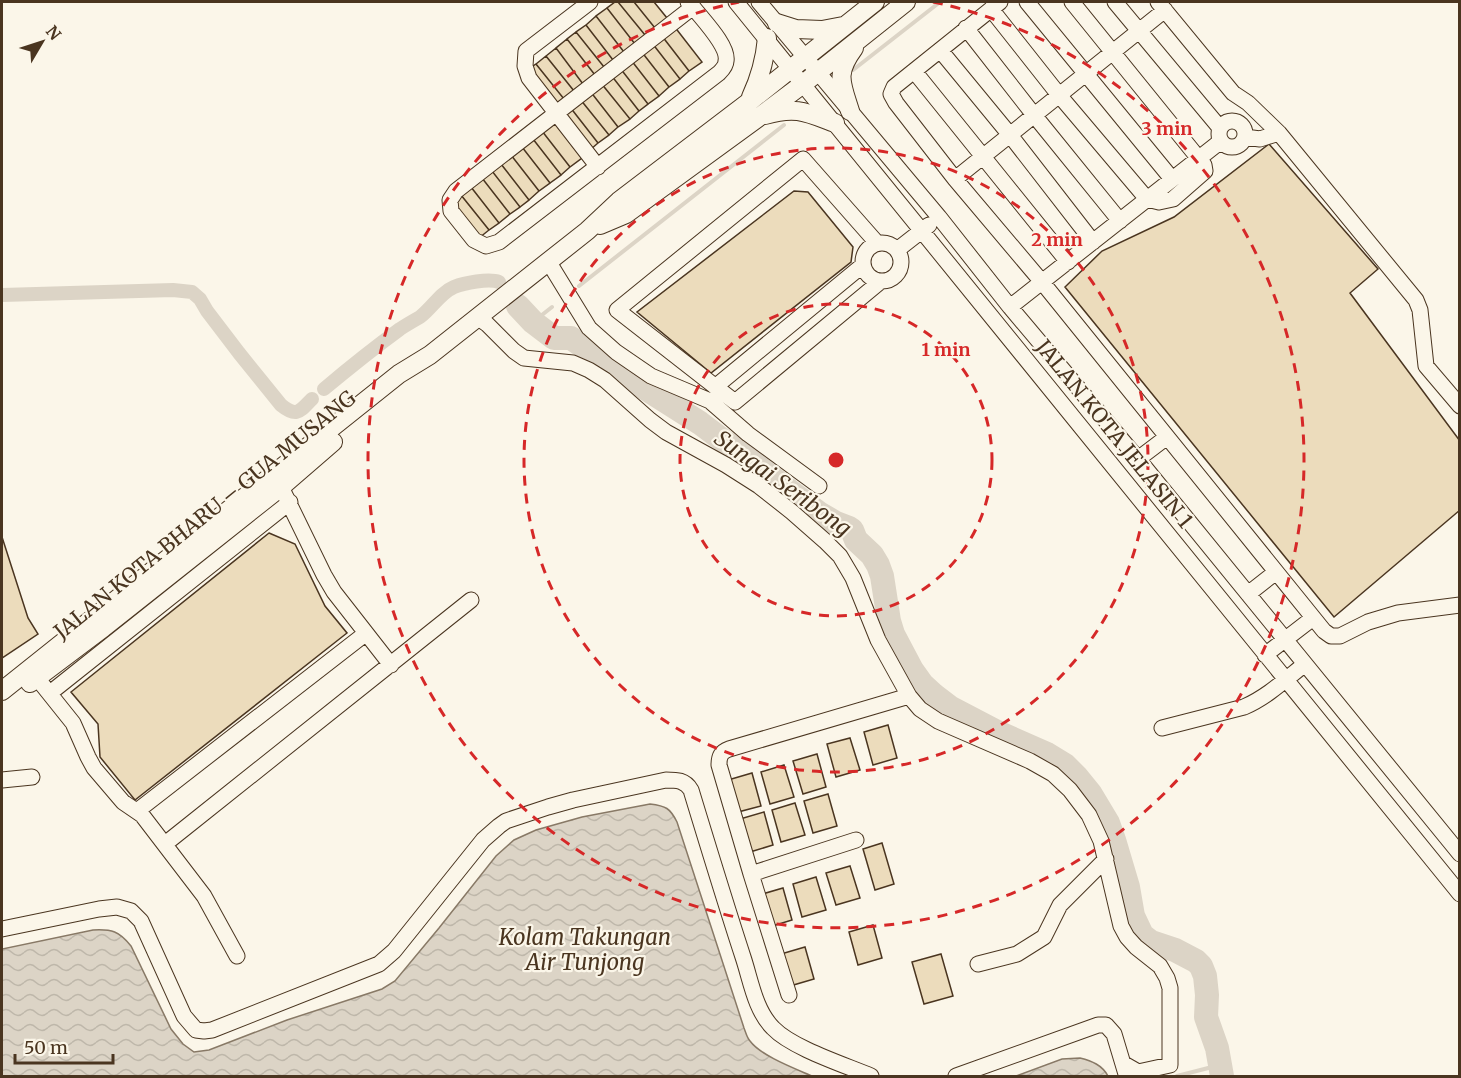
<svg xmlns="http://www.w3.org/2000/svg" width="1461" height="1078" font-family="Merriweather,serif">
<defs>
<pattern id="water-waves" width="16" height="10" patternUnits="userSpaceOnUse" patternTransform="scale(1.5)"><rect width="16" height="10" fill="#dcd4c6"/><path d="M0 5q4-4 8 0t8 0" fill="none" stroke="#beb7aa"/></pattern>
</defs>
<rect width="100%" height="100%" fill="#fbf6e9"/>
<path fill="url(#water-waves)" stroke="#887966" stroke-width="1.5" d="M650 804C666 806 670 808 677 822L744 1028C746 1033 747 1038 750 1041 761 1056 796 1069 812 1076H2V949L93 930C112 929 119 931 131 946L171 1029 183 1044 194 1052 209 1050 287 1020 382 989 395 981 439 928 496 856 514 840 536 830 582 817Z
M1080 1058C1092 1061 1102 1065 1108 1076H1016L1062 1059Z"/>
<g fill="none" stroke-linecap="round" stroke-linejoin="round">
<path stroke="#dcd4c6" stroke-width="4" d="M853 70 940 2
M579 286 784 125
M533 322 552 307
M1177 1076 1220 1065"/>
<path stroke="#dcd4c6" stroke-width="14" d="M2 295 173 290 192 292 200 299 207 311 239 353 281 405C297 418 300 411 312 399
M324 389C349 368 374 348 400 329 406 325 413 321 420 317 432 308 440 293 454 287 464 283 489 278 499 282"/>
<path stroke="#dcd4c6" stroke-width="24" d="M518 306 533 322 554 338H571L618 371 700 423 819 513 836 523 849 528 852 530 856 540 872 555 878 565 882 576 889 621 893 634 912 670 922 684 934 695 951 708 995 731 1047 754 1065 765 1077 777 1090 793 1108 823 1114 840 1128 887 1133 916 1142 935 1151 942 1175 950 1196 961 1201 966 1205 976 1207 995 1206 1017 1217 1048 1222 1076"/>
</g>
<path fill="#ecdcbc" stroke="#4a3520" stroke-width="1.5" d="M615 2H618L645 35 635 44 607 8Z
M618 2H634L655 28 645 35Z
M634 2H654L667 18 655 28Z
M607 8 635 44 624 52 596 16Z
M596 16 624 52 613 60 586 25Z
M586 25 613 60 604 67 576 32Z
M674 26 702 62 689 71 662 36Z
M576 32 604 67 595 75 567 39Z
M662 36 689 71 680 79 652 43Z
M567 39 595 75 583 84 556 48Z
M652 43 680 79 669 87 641 51Z
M556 48 583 84 574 91 546 56Z
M641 51 669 87 659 96 631 60Z
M546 56 574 91 564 99 536 64Z
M631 60 659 96 648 104 620 68Z
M536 64 564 99 555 106 527 70Z
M620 68 648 104 639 111 611 75Z
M611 75 639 111 630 119 601 83Z
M601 83 630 119 618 127 590 91Z
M590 91 618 127 609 135 580 99Z
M580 99 609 135 598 143 570 107Z
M570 107 598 143 590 150 561 114Z
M554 122 582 158 570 167 542 131Z
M542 131 570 167 561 175 533 139Z
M533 139 561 175 550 183 522 147Z
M1269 144 1378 269 1350 293 1460 441V510L1334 617 1065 287 1102 251 1174 217Z
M522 147 550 183 539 191 511 155Z
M511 155 539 191 529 200 501 164Z
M501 164 529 200 520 207 492 171Z
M492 171 520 207 510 214 482 178Z
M482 178 510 214 499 223 471 187Z
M471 187 499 223 489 230 461 195Z
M794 191 808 192 853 247 851 262 711 373 637 312Z
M461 195 489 230 479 238 451 202Z
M269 533 295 544 325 606 347 633 135 800 100 757 98 724 71 692Z
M2 537 28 618 38 634 2 658Z
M888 725 897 758 873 765 864 732Z
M850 738 860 770 836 777 827 744Z
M817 754 826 787 803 794 793 761Z
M784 765 794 797 770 804 761 772Z
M752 773 761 806 738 812 728 780Z
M828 794 837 826 813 833 804 801Z
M795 803 805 835 781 842 772 810Z
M764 812 773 845 750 852 740 819Z
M882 843 894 884 875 890 863 849Z
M850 866 860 898 836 905 826 873Z
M816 877 826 910 802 917 793 884Z
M783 888 792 920 769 927 759 895Z
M873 925 882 958 858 965 849 932Z
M805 947 814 979 790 986 781 954Z
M941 954 953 996 924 1004 912 962Z"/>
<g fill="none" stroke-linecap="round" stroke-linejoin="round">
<defs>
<path id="minor" d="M590 2 526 51 525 66 529 78 598 167
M688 2 693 7C702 19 729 46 726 61 726 66 722 70 719 73L499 242 486 246 474 240 451 211 450 200 456 191 693 7
M736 2 1460 894
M759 2 939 217 1010 307 1138 459 1460 854
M1000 2 894 87 891 94 896 103 955 179 1042 282 1324 631 1331 636H1340L1368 622 1398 613 1460 605
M1027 2 1172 179
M1115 2 1220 128
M1158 2 1233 93 1248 103 1279 133 1416 300 1420 310 1426 366 1460 406
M991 9 1059 95 1147 199 1159 202 1173 199 1205 171 1204 165 1072 2
M966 28 1034 115 1120 221
M940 50 1010 135 1093 242
M914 71 1068 262
M1219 134a13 13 0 1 1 26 0a13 13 0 1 1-26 0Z
M1245 137 1260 139 1279 133
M955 179 1165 10
M863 262a19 19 0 1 1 38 0a19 19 0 1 1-38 0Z
M877 243 803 159 617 310 735 402 881 281
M897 250 929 225
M548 261 589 328 616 352 651 376 710 401 748 434 819 486
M1010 307 1221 141
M477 317 487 324 514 351 524 358 573 363 589 370 605 380 650 420 666 432 726 465 759 486 792 512 825 541 840 556 853 578 878 640 909 696 920 709 938 721 1030 761 1053 774 1070 790 1089 815 1101 841 1121 926 1127 937 1136 947 1160 966 1167 978 1170 988V1065L1138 1072 1124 1064
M715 387 863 265
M1138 459 1167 437
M284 493 324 575 334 592 391 665
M1248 594 1276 572
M1265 655 1313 618
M37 678 73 723 88 757 94 768 123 802 142 815 204 896 237 956
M50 693 290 502
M1162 728 1244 707C1267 697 1285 680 1305 664
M2 780 32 777
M137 811 365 634
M856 840 751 874 719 765C719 756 721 752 729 749L909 696
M165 844 471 600
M751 874 789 995
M2 929 99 909 117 907 131 911 141 921 184 1016 196 1030 204 1031 212 1030 379 964 394 951 483 840 499 826 506 821 548 807 573 800 666 780C677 780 685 780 691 790 708 846 725 902 743 957 751 981 755 1010 773 1028 792 1048 845 1065 871 1076
M978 964 1017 954 1044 937 1060 905 1106 859
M956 1076 1098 1025H1106L1114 1034 1126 1074"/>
<path id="major" d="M777 23 796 29 822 30 843 26
M751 97C760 78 765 60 767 38
M850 111C841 82 835 74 854 48
M765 115C796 106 806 112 835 123
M600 225 626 214 759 117 803 84 906 2
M30 683 103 628 281 487 333 442
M2 691 399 374 430 355 587 231 619 201 749 102 875 2"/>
</defs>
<use href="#minor" stroke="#4a3520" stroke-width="17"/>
<use href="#major" stroke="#4a3520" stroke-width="20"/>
<use href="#minor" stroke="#fbf6e9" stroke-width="15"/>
<use href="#major" stroke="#fbf6e9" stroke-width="18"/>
</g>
<g fill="none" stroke="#d62828" stroke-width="3" stroke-dasharray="10 8">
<circle cx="836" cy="460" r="156"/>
<circle cx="836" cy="460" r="312"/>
<path d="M933 2A468 468 0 1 1 739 2"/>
</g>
<g text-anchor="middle" stroke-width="4.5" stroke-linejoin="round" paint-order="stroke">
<g font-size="21" fill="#4a3520" stroke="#fbf6e9">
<text transform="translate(1114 434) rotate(51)" y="7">JALAN KOTA JELASIN 1</text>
<text transform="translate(205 515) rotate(-39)" y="7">JALAN KOTA BHARU – GUA MUSANG</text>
</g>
<g font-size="22" font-style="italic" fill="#4a3520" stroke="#fbf6e9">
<text transform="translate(783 483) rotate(36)" y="8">Sungai Seribong</text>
<text x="585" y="945">Kolam Takungan<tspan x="585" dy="25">Air Tunjong</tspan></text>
</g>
</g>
<circle cx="836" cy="460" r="9" fill="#d62828" stroke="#fbf6e9" stroke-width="3"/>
<g font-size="18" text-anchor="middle" font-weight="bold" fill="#d62828" stroke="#fbf6e9" stroke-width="4.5" stroke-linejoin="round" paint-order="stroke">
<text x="1167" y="135">3 min</text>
<text x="1057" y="246">2 min</text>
<text x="946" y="356">1 min</text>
</g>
<rect width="1461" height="1078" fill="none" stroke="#4a3520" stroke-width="6"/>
<g transform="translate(42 42) rotate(51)" stroke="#fbf6e9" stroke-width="4.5" paint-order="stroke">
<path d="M0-4.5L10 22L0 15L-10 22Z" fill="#4a3520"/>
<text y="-9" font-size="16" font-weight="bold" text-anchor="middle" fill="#4a3520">N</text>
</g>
<path d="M15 1054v9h98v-9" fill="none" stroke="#4a3520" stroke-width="3"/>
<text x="24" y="1054" font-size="18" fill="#4a3520" stroke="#fbf6e9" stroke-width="4.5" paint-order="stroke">50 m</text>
</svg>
